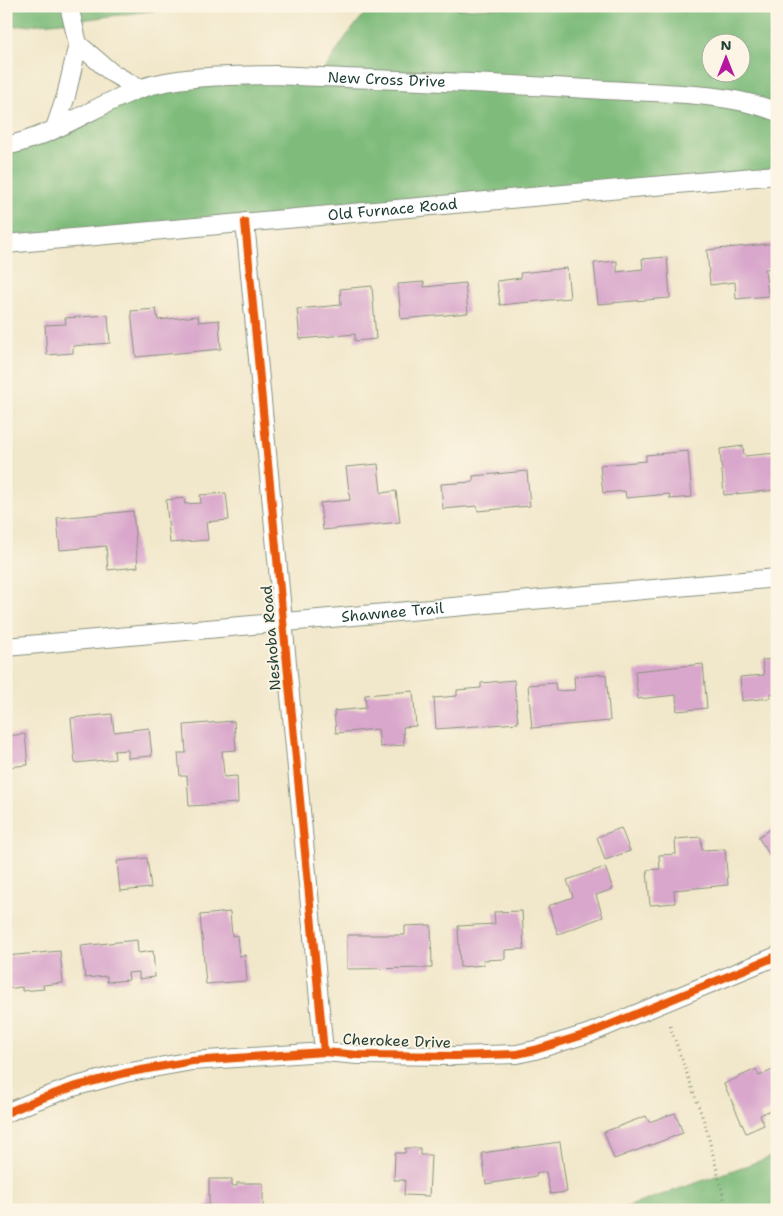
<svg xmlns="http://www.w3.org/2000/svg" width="783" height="1216" font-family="'Shantell Sans',sans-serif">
<rect width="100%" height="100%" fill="#fcf5e5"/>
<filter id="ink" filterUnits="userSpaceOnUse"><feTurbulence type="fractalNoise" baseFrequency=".02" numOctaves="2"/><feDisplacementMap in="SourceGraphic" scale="10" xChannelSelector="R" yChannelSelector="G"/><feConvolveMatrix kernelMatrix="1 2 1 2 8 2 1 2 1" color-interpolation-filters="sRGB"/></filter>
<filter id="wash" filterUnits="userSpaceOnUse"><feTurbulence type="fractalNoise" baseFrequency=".0096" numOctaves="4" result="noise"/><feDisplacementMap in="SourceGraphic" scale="20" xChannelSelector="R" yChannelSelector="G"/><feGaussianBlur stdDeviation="1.12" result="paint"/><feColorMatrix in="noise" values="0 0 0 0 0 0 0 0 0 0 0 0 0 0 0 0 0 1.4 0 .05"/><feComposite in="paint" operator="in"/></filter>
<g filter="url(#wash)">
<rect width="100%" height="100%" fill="#f1e7ca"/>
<path fill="#7fbc7c" stroke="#4f7c58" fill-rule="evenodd" d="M6 6H190L72 21 6 27Z
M371 6H457V9L544 6H777V175L6 244V146L140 89 320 77 345 38ZM710 42H740V72H710Z
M777 1155V1210H618Z"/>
<g id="blocks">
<path fill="#d9a7cc" d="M777 243V268L765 269 768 296 736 299 735 282 710 285 707 250Z
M667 257 670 298 598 304 594 263 617 261V272L643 269 642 259Z
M567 268 570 298 500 305 497 281 521 278 520 273Z
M424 282V287L465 283 468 313 401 319 398 284Z
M372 286 376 339 355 341V334L300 339 297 309 341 305 340 289Z
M156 309 158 320 198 316 199 322 219 320 221 349 136 357 131 311Z
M108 315 110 343 73 346V353L47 355 45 325 66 324 65 318Z
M743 446 744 456 777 453V490L724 495 720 449Z
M688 451 692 497 670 499 669 494 626 498 625 491 603 493 600 465 646 461V455Z
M378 464 381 493 396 491 400 522 323 530 320 503 350 500 346 467Z
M527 471 530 506 478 511 477 506 443 509 441 484 473 482V476Z
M226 493 229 520 206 522 208 540 170 543 166 500 184 498 185 504 201 503 200 495Z
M133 511 138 567 108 570 106 546 60 550 57 518Z
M777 659V693L770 694V698L742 701 740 677 764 675 762 660Z
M703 664 707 708 677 711 676 695 638 699 635 671Z
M606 674 610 721 532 728 528 685 555 683 556 691 575 690 574 677Z
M514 680 518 723 436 729 434 698 457 696V690L481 688V683Z
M413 691 416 726 403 727 404 745 380 747 378 729 336 733 334 711 366 708 365 695Z
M112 714 114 732 149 728 152 756 128 758V750L114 751 115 759 75 763 71 718Z
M234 721 236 750 222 751 224 777 237 776 238 803 189 806 187 776H180L178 753H186L184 725Z
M25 734 28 765 6 767V736Z
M777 825V866L758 837Z
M621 828 630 851 605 860 597 837Z
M701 837 702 850 725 849 728 885 674 890 675 903 650 905 647 870 660 869 659 855 676 854 675 839Z
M147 858 151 888 120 891 117 861Z
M605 867 613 889 596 895 603 917 558 934 548 906 573 897 567 880Z
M6 905H8L10 926H6Z
M522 911 524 949 505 950V959L483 960 484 965 460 967 458 926 495 924 494 912Z
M230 912 232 936 237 935 239 956 245 955 247 981 206 984 200 915Z
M431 925 432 968 347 969V935H405V926Z
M137 940 138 953 153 951 155 977 139 979V972L128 973 129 980 107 982V976L85 978 81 946Z
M60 951 63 983 43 985 44 989 22 991V987L6 989V956Z
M777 1068V1107L760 1115 764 1125 746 1133 724 1084 756 1069 759 1076Z
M675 1113 683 1133 614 1159 604 1132 646 1116 649 1122Z
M560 1142 567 1192 550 1194 546 1172 536 1174 537 1176 486 1184 482 1153Z
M405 1148H420V1155H431L429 1196 404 1195 405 1180H394L395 1153H405Z
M209 1179H232V1186H237V1183H263V1210H204V1205H209Z"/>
</g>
</g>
<g filter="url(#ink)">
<use href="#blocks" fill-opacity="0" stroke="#88927f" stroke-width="1"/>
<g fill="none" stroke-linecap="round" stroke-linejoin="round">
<defs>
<g id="street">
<path d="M78 44 112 73 140 89"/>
<path d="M55 128 66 96 78 44 69 6"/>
<path id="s1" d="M6 146C54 136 94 106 139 89 179 75 232 76 275 75 385 80 495 83 605 90 657 93 729 92 777 112"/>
<path d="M245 222 324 1052"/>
<path id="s2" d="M6 244 777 175"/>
<path id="s3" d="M6 647 777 578"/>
<path d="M6 1113 37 1100 73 1087 125 1073 192 1061 324 1052 358 1055 455 1056 517 1054 535 1050 590 1033 777 956"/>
</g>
</defs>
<use href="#street" stroke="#88927f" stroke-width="20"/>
<path stroke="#88927f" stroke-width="3" stroke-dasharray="1 4" stroke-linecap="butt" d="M670 1026 706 1127 727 1210"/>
<use href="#street" stroke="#fff" stroke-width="18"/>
<defs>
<path id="cycleway" d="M245 222 324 1052
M6 1113 37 1100 73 1087 125 1073 192 1061 324 1052 358 1055 455 1056 517 1054 535 1050 590 1033 777 956"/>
</defs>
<use href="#cycleway" stroke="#fcf5e5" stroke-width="11"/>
<use href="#cycleway" stroke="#e8590c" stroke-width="8"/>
</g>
</g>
<g text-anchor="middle" stroke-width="4" stroke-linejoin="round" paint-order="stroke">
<g font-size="15" fill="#1f3d34" stroke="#fcf5e5">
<text dy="5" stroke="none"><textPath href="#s1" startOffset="394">New Cross Drive</textPath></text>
<text dy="5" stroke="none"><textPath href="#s2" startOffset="388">Old Furnace Road</textPath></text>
<text dy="5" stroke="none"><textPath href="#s3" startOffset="388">Shawnee Trail</textPath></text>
<text transform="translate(271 638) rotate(-95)" y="5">Neshoba Road</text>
<text transform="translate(397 1041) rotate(2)" y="5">Cherokee Drive</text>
</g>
</g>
<rect width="783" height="1216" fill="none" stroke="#fcf5e5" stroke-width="25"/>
<g transform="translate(726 58)"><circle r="24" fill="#fcf5e5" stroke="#a4ab9e"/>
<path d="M0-4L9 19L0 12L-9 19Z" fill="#b5179e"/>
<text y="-8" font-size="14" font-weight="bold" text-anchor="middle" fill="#1f3d34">N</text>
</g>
</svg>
